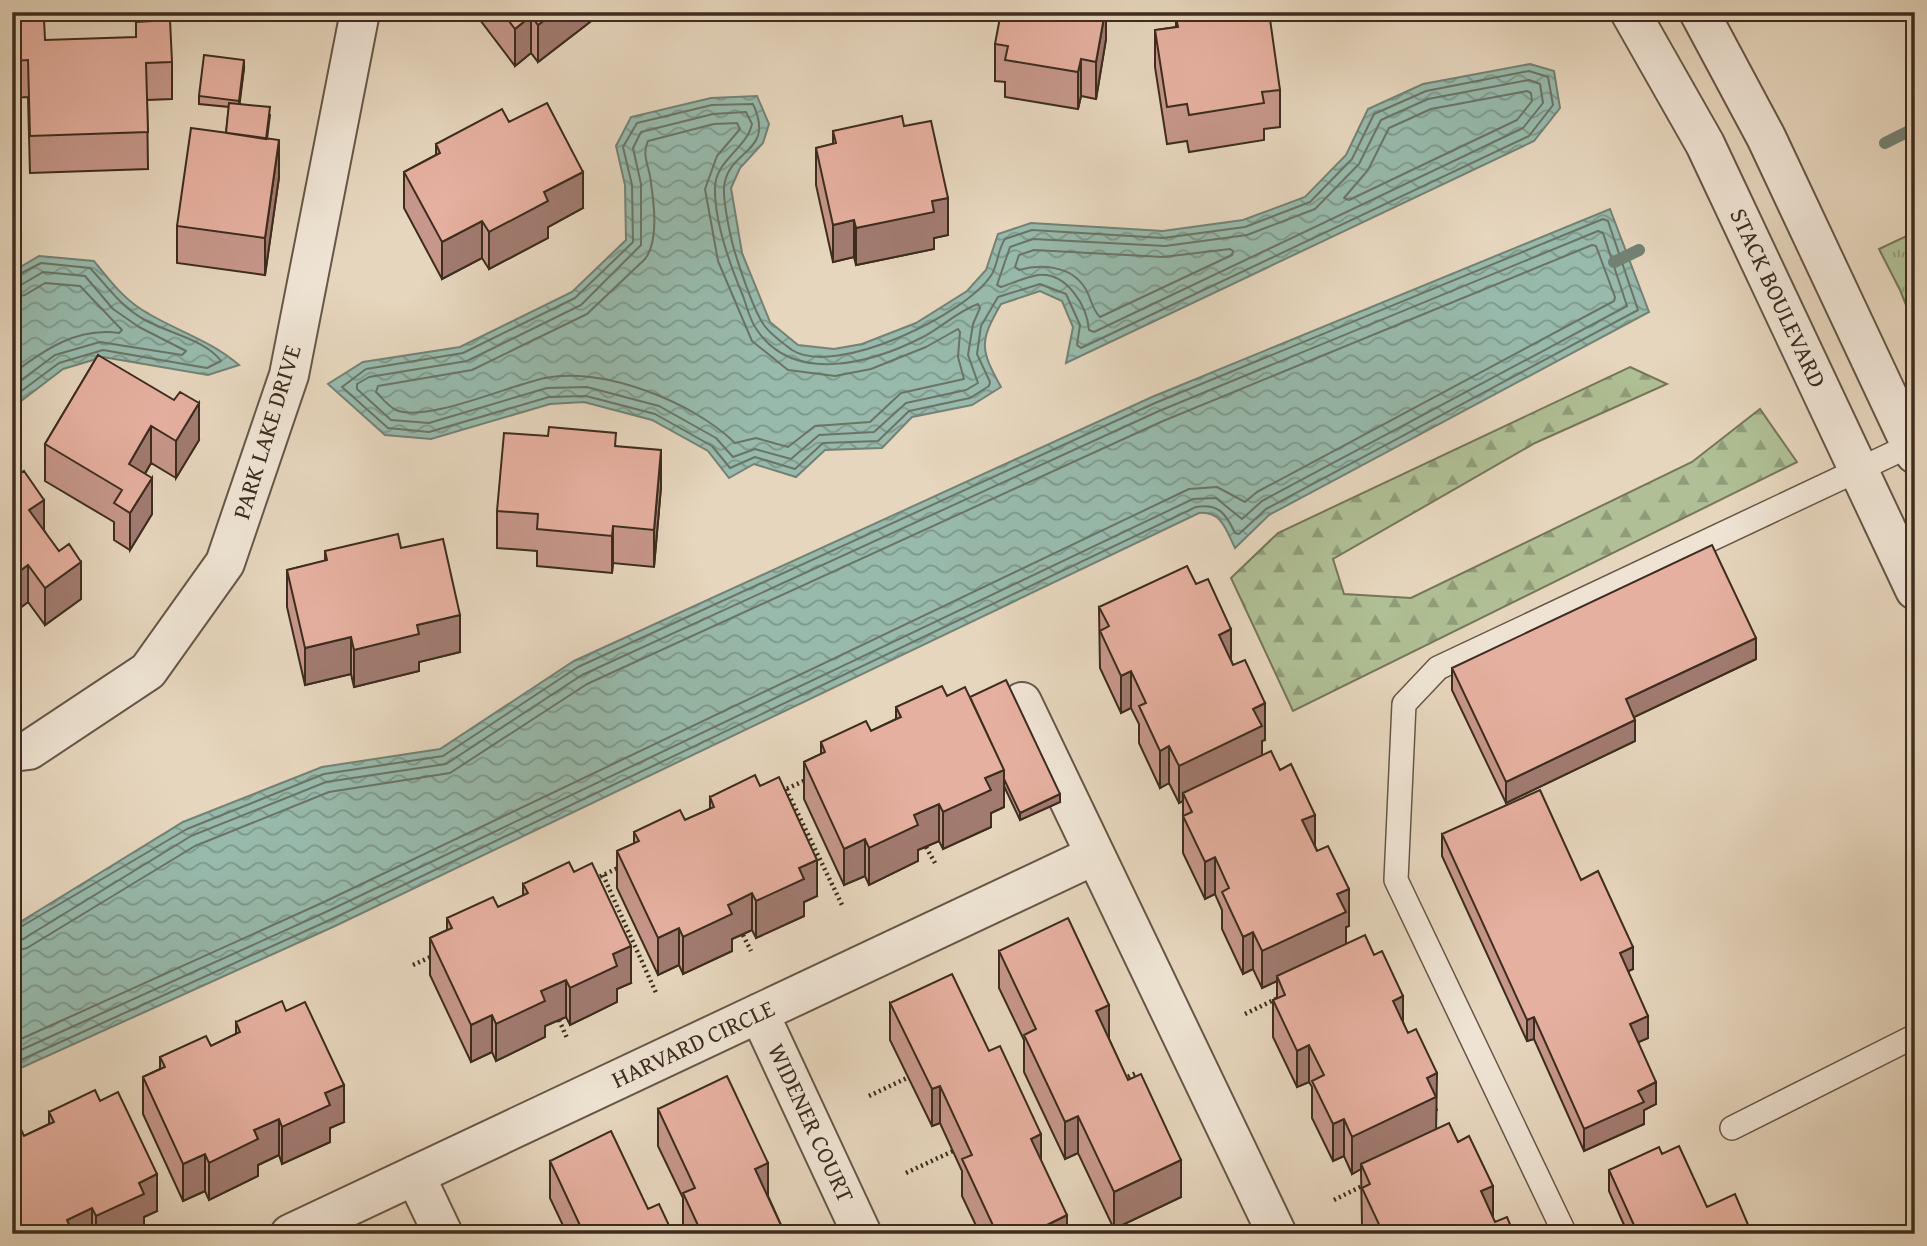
<svg xmlns="http://www.w3.org/2000/svg" width="1927" height="1246" font-family="'Gentium Book Plus',serif">
<defs>
<pattern id="grass-tufts" width="24" height="20" patternUnits="userSpaceOnUse" patternTransform="scale(1.75)"><rect width="24" height="20" fill="#b0bf95"/><path d="M3 7l-1-3M5 7V3M7 7l1-3M15 17l-1-3M17 17v-4M19 17l1-3" fill="none" stroke="#909c79"/></pattern>
<pattern id="forest-firs" width="22" height="20" patternUnits="userSpaceOnUse" patternTransform="scale(1.75)"><rect width="22" height="20" fill="#b0bf95"/><path d="M5 1l3.5 6h-7zM16 11l3.5 6h-7z" fill="#909c79"/></pattern>
<pattern id="water-waves" width="16" height="10" patternUnits="userSpaceOnUse" patternTransform="scale(1.75)"><rect width="16" height="10" fill="#97baac"/><path d="M0 5q4-4 8 0t8 0" fill="none" stroke="#7c988b"/></pattern>
</defs>
<rect width="100%" height="100%" fill="#e6d6bd"/>
<filter id="stains"><feTurbulence type="fractalNoise" baseFrequency=".00286" numOctaves="4"/><feColorMatrix values="0 0 0 0 .2 0 0 0 0 .09 0 0 0 0 .02 0 0 0 .5 -.17"/></filter>
<radialGradient id="worn" r=".72"><stop offset=".6" stop-color="#630" stop-opacity="0"/><stop offset="1" stop-color="#630" stop-opacity=".3"/></radialGradient>
<path fill="url(#grass-tufts)" stroke="#76765a" stroke-width="2" d="M1915 232V327L1900 290 1879 249Z"/>
<path fill="url(#forest-firs)" stroke="#76765a" stroke-width="2" d="M1630 367 1667 384 1535 443 1333 559 1344 594 1411 598 1692 462 1760 409 1797 462 1293 711 1231 578 1278 533Z"/>
<path fill="url(#water-waves)" stroke="#738273" stroke-width="2" d="M1530 64 1554 71 1560 108 1534 141 1066 363 1073 327 1062 301 1040 291 1001 304C979 342 980 349 1001 387L972 405 912 417 882 448 825 450 796 477 754 464 729 478 708 451 652 420 584 402 550 404 431 439 385 435 328 384 363 362 460 347 572 292 626 240 625 185 616 146 631 117 711 98 757 96 769 124 763 143 740 168 731 188 742 253 770 322 798 345 834 349 862 344 916 323 967 291 986 270 998 234 1031 223 1163 231 1243 220 1305 197 1346 155 1368 109 1423 84Z
M1610 209 1649 312 1269 515 1235 548C1226 530 1222 511 1199 513L335 926 12 1072V927L183 822 322 767 440 749 574 661 1152 397Z
M39 256 94 261C110 281 125 301 149 314 180 332 211 341 239 365L208 375 103 357 63 369 12 408V272Z"/>
<g fill="none" stroke-linecap="round" stroke-linejoin="round">
<path stroke="#6a7465" stroke-width="2" d="M1529 71 1548 77 1553 105 1529 136 1081 348 1077 345 1080 325 1066 294 1040 284 998 297 981 326 977 354 990 382 989 386 970 398 909 411 878 441 823 443 795 469 755 457 730 468 712 446 655 414 586 396 549 397 429 432 388 428 342 387 366 369 463 353 575 298 633 242 632 185 623 147 637 123 712 105 753 104C776 154 728 148 724 187 723 202 731 241 736 256 742 274 753 310 764 325 770 334 784 344 792 350 835 378 968 314 992 274 998 263 998 249 1005 239L1032 230 1163 238 1245 227 1310 202 1352 159 1374 114 1426 91Z
M1529 80 1540 84 1543 103 1523 128 1094 332 1089 330C1087 306 1067 272 1038 275 1026 277 1013 283 1001 287L997 285 1010 247 1033 239 1165 246 1247 235 1315 209 1359 164 1381 120 1428 99Z
M1527 91 1531 93 1532 101 1517 120 1349 200 1344 198 1368 170 1389 128 1431 109Z
M746 112 752 124C747 148 716 160 715 187 714 221 730 265 743 296 747 307 750 321 757 330 795 386 874 362 923 337 942 327 958 311 978 304L980 308 973 324 968 355 978 383 966 390 906 403 874 432 819 435 791 459 755 449 733 457 716 438 659 406 587 387 547 388 429 423 391 420 357 389V384L369 377 467 361 581 305 641 245V184L633 148 641 132 713 114Z
M737 123 740 129 717 156 705 189 718 261 752 341 788 370 835 376 871 369 926 347 958 329 960 332 958 357 964 379 901 393 870 422 815 426 788 447 756 438 735 443C693 402 605 367 545 378 510 385 427 423 396 410 389 407 381 397 376 392L378 386 472 370 587 314 645 259C659 241 654 204 651 183 650 168 641 155 648 141L714 124Z
M1230 249 1233 251 1232 255 1100 317C1092 310 1091 297 1085 288 1071 265 1040 264 1019 270L1015 267 1019 255 1034 250 1163 257Z
M12 278 41 263 90 268C108 287 121 307 145 320 168 333 206 340 221 361L207 368 103 350 59 363 12 398
M12 286 21 285 43 272 85 276 113 309 139 327 186 351 182 355 100 342 55 355 12 387
M12 297 25 295 45 283 80 286 122 330 119 333C77 327 44 350 12 374
M12 932 187 829 324 774 443 756 578 667 1155 403 1603 219 1608 221 1638 310 1266 509 1239 534 1235 533C1226 514 1219 503 1196 507L332 919 12 1064
M12 941 23 939 191 836 326 782 446 764 582 675 1159 411 1598 231 1603 233 1627 306 1262 501 1242 519 1216 498 1193 499 328 911 12 1054
M12 952 27 948 195 846 329 792 450 773 587 684 1163 421 1592 245 1596 246 1615 297 1614 301 1257 492 1245 502 1217 487 1189 489 324 902 12 1043"/>
<path stroke="#738273" stroke-width="12" d="M1885 143 1915 128
M1614 262 1639 250"/>
<defs>
<path id="service" d="M1732 1128 1915 1036
M1565 1234 1396 880 1404 704 1438 668 1911 445"/>
<path id="minor" d="M1022 702 1277 1234
M12 752 29 750 148 671 225 563 289 375 360 12
M759 1013 862 1234
M415 1175 443 1234
M290 1234 1095 855"/>
<path id="tertiary" d="M1630 12 1705 144 1915 590
M1699 12 1766 137 1915 454"/>
</defs>
<use href="#service" stroke="#675746" stroke-width="26"/>
<use href="#minor" stroke="#675746" stroke-width="42"/>
<use href="#tertiary" stroke="#675746" stroke-width="42"/>
<path stroke="#3d2d1e" stroke-width="4.5" stroke-dasharray="2 3.5" stroke-linecap="butt" d="M786 789 843 907
M782 791 808 779
M926 847 935 863
M603 875 657 995
M595 879 622 866
M743 935 751 951
M413 965 435 955
M1245 1014 1282 996
M559 1020 567 1038
M1123 1079 1138 1072
M869 1096 909 1077
M906 1173 953 1151
M1334 1200 1364 1185
M978 1234 980 1233"/>
<use href="#service" stroke="#efe4d4" stroke-width="23"/>
<use href="#minor" stroke="#efe4d4" stroke-width="38"/>
<use href="#tertiary" stroke="#efe4d4" stroke-width="38"/>
</g>
<path fill="#c6978a" stroke="#3d2d1e" stroke-width="2" d="M474 12H599V15L538 62 531 53 515 66Z
M1106 12V39L1096 99 1081 96 1078 109 1005 97V82L995 81V44Z
M1251 15 1280 90V127L1264 129V140L1189 152 1187 141 1167 144 1155 67V30L1176 27V18Z
M12 20 45 40 172 62V99L147 100 148 169 30 173 28 97 12 98Z
M244 68 239 104 270 115 267 139 279 177 265 275 177 263V226L226 133 229 107 199 104V96Z
M509 122 583 208 548 227V238L489 269 482 258 442 279 404 208V172L436 155V144Z
M904 126 948 235 934 238V249L856 265 854 257 833 262 816 185V148L833 144V131Z
M98 355 199 440 176 478 151 463 145 474 152 514 130 550 114 540V522L45 481V444Z
M616 446 661 487 654 567 613 563 612 573 537 566V551L497 548V511Z
M44 500V530L81 599 45 625 28 602 12 614Z
M401 548 460 652 419 662V671L354 687 351 674 305 685 287 607V570L325 561V551Z
M1099 607 1231 660 1265 740 1262 741V755L1315 846 1349 926 1346 927V944L1403 1022 1437 1110 1436 1111V1129L1495 1222 1514 1234H1366L1362 1225 1361 1169 1352 1174 1344 1156 1333 1161 1312 1118V1087L1309 1082 1297 1087 1273 1037V1000L1277 999V981L1262 988 1253 969 1243 974 1222 929V910L1215 894 1205 899 1183 853V801L1179 803 1169 783 1160 788 1139 743V724L1131 708 1121 713 1100 668Z
M1756 659 1634 717 1635 741 1506 803 1452 690V668Z
M947 696 970 697 1060 802 1020 820 1004 786V807L991 813V827L943 849 939 841 918 850V861L869 885 865 876 844 885 804 799V762L821 754V742L871 731 896 719V707Z
M710 797 817 896 804 902V916L756 938 752 930 732 939V951L683 974 679 965 658 975 617 888V851L634 844V832L685 820 710 809Z
M1442 834 1581 880 1633 969 1628 971 1648 1038 1638 1042 1656 1104 1644 1110V1124L1584 1151 1534 1039 1527 1041 1442 856Z
M523 884 631 983 617 989V1002L570 1025 566 1017 545 1026V1037L496 1061 492 1052 471 1062 430 975V938L447 930V918L498 907 523 896Z
M999 951 1109 1039 1181 1197 1114 1229 1078 1153 1065 1159 1024 1072V1040L999 988Z
M890 1003 1041 1161 1067 1234H980L962 1196V1171L940 1123 932 1126 890 1040Z
M236 1022 344 1122 330 1128V1142L282 1164 279 1155 258 1165V1176L209 1200 205 1191 183 1201 143 1114V1077L160 1069V1057L211 1046 236 1034Z
M658 1109 768 1196 785 1234H685L683 1230V1198L658 1146Z
M49 1112 157 1211 144 1217V1231L138 1234H12L24 1136 49 1124Z
M1662 1154 1707 1207 1752 1234H1628L1609 1191V1170Z
M550 1161 648 1209 673 1234H567L550 1198Z"/>
<path fill="#a17b70" stroke="#3d2d1e" stroke-width="2" d="M555 12H599V15L538 62V25Z
M1105 12H1106V39L1096 99V62Z
M531 16V53L515 66V29Z
M1081 59V96L1078 109V72Z
M244 60V68L239 109V101Z
M279 140V177L265 275V238Z
M583 172V208L548 227V238L489 269V232L544 192Z
M948 198V235L934 238V249L856 265V228L932 201Z
M854 220V257L833 262V225Z
M482 221V258L442 279V242Z
M199 403V440L176 478V441Z
M151 426V463L129 501V464Z
M661 450V487L654 567V530Z
M152 478V514L130 550V513Z
M44 500V536L29 510Z
M613 526V563L612 573V536Z
M81 562V599L45 625V588Z
M28 565V602L12 614V577Z
M460 615V652L419 662V671L354 687V650L417 625Z
M1231 629V666L1219 635Z
M351 637V674L305 685V648Z
M1756 638V659L1626 721V699Z
M1131 671V708L1121 713V676Z
M1265 703V740L1262 741V763L1183 793V801L1179 803V766L1253 709Z
M1635 720V741L1506 803V782Z
M1169 746V783L1160 788V751Z
M1004 770V807L991 813V827L943 849V812L985 778Z
M1060 794V802L1020 820V813Z
M939 804V841L918 850V861L869 885V848L914 815Z
M1315 815V851L1302 820Z
M865 839V876L844 885V849Z
M1215 857V894L1205 899V862Z
M817 860V896L804 902V916L756 938V901L799 868Z
M1349 889V926L1346 927V949L1277 976V981L1262 988V951L1337 894Z
M752 893V930L732 939V951L683 974V937L728 905Z
M679 928V965L658 975V938Z
M1253 932V969L1243 974V937Z
M631 946V983L617 989V1002L570 1025V988L613 954Z
M1633 947V969L1620 975V953Z
M566 980V1017L545 1026V1037L496 1061V1024L541 991Z
M1403 996V1033L1393 1001Z
M1109 1005V1042L1096 1011Z
M492 1015V1052L471 1062V1025Z
M1648 1016V1038L1630 1046V1024Z
M1534 1017V1039L1527 1041V1020Z
M1309 1045V1082L1297 1087V1051Z
M1437 1073 1436 1134 1361 1164V1169L1352 1174V1137L1427 1078Z
M1656 1082V1104L1644 1110V1124L1584 1151V1129L1638 1091Z
M344 1085V1122L330 1128V1142L282 1164V1127L325 1093Z
M940 1086V1123L932 1126V1089Z
M1078 1116V1153L1065 1159V1122Z
M279 1119V1155L258 1165V1176L209 1200V1163L254 1130Z
M1344 1119V1156L1333 1161V1124Z
M1041 1134V1171L1031 1139Z
M205 1154V1191L183 1201V1164Z
M1181 1160V1197L1114 1229V1192Z
M768 1163V1200L755 1169Z
M157 1174V1211L144 1217V1231L138 1234H96V1216L139 1183Z
M1493 1186V1223L1481 1191Z
M92 1208V1234H61L67 1220Z
M1067 1215V1234H1029Z
M1393 1229V1234H1383Z"/>
<path fill="#e6b0a0" stroke="#3d2d1e" stroke-width="2" d="M502 12H555L538 25 531 16 515 29Z
M1001 12H1105L1096 62 1081 59 1078 72 1005 60 1008 46 995 44Z
M1211 12H1251V15L1269 12 1280 90 1262 92 1264 103 1189 115 1187 104 1167 107 1155 30 1178 27 1176 18Z
M44 19 45 40 136 37V22L170 20 172 62 146 63 148 132 30 136 28 60 12 61V20Z
M204 55 244 60 239 101 199 96Z
M229 103 270 107 266 139 226 133Z
M547 103 583 172 544 192 548 201 489 232 482 221 442 242 404 172 440 153 436 144 502 109 509 122Z
M902 116 904 126 931 121 948 198 932 201 934 212 856 228 854 220 833 225 816 148 836 143 833 131Z
M191 128 279 140 265 238 177 226Z
M98 355 174 400 180 392 199 403 176 441 151 426 129 464 152 478 130 513 114 503 122 490 45 444Z
M549 427 616 433 615 446 661 450 654 530 613 526 612 536 537 529 538 514 497 511 504 433 548 436Z
M24 471 44 500 29 510 59 551 69 544 81 562 45 588 28 565 12 577V479Z
M398 534 401 548 443 539 460 615 417 625 419 634 354 650 351 637 305 648 287 570 327 560 325 551Z
M1712 545 1756 638 1626 699 1635 720 1506 782 1452 668Z
M1187 566 1196 584 1208 579 1231 629 1219 635 1233 665 1245 660 1265 703 1253 709 1262 726 1179 766 1169 746 1160 751 1139 706 1146 703 1131 671 1121 676 1100 631 1109 626 1099 607Z
M1006 680 1060 794 1020 813 1004 779V770L970 697Z
M942 686 947 696 965 687 1004 770 985 778 991 790 943 812 939 804 914 815 918 825 869 848 865 839 844 849 804 762 825 752 821 742 866 721 871 731 901 717 896 707Z
M1271 751 1280 770 1291 764 1315 815 1302 820 1317 851 1328 846 1349 889 1337 894 1346 912 1262 951 1253 932 1243 937 1222 892 1229 888 1215 857 1205 862 1183 816 1192 812 1183 793Z
M755 775 760 786 779 777 817 860 799 868 804 879 756 901 752 893 728 905 732 914 683 937 679 928 658 938 617 851 639 841 634 832 680 810 685 820 714 807 710 797Z
M1540 790 1581 880 1598 871 1633 947 1620 953 1648 1016 1630 1024 1656 1082 1638 1091 1644 1102 1584 1129 1534 1017 1527 1020 1442 834Z
M569 862 574 872 592 863 631 946 613 954 617 966 570 988 566 980 541 991 545 1001 496 1024 492 1015 471 1025 430 938 452 928 447 918 493 897 498 907 528 893 523 884Z
M1068 918 1109 1005 1096 1011 1128 1080 1141 1074 1181 1160 1114 1192 1078 1116 1065 1122 1024 1035 1036 1029 999 951Z
M1365 935 1374 955 1382 951 1403 996 1393 1001 1408 1033 1416 1029 1437 1073 1427 1078 1436 1097 1352 1137 1344 1119 1333 1124 1312 1081 1324 1075 1309 1045 1297 1051 1273 1000 1285 995 1277 976Z
M952 974 989 1051 1000 1046 1041 1134 1031 1139 1067 1215 1029 1234H997L962 1159 972 1155 940 1086 932 1089 890 1003Z
M282 1001 286 1011 305 1002 344 1085 325 1093 330 1105 282 1127 279 1119 254 1130 258 1139 209 1163 205 1154 183 1164 143 1077 165 1067 160 1057 206 1036 211 1046 240 1032 236 1022Z
M727 1076 768 1163 755 1169 785 1234H702L683 1193 695 1188 658 1109Z
M95 1090 100 1101 118 1092 157 1174 139 1183 144 1194 96 1216 92 1208 67 1220 71 1229 61 1234H12V1128L19 1125 24 1136 54 1122 49 1112Z
M1449 1123 1458 1142 1469 1136 1493 1186 1481 1191 1495 1222 1507 1217 1514 1234H1395L1393 1229 1383 1233 1362 1188 1370 1184 1361 1164Z
M611 1131 648 1209 659 1204 673 1234H584L550 1161Z
M1679 1146 1707 1207 1735 1194 1752 1234H1638L1609 1170 1659 1147 1662 1154Z"/>
<g text-anchor="middle" stroke-width="5" stroke-linejoin="round" paint-order="stroke">
<g font-size="24" fill="#3d2d1e" stroke="#efe4d4">
<text transform="translate(1778 298) rotate(65)" y="8">STACK BOULEVARD</text>
<text transform="translate(267 432) rotate(-73)" y="8">PARK LAKE DRIVE</text>
<text transform="translate(693 1044) rotate(-25)" y="8">HARVARD CIRCLE</text>
<text transform="translate(811 1123) rotate(65)" y="8">WIDENER COURT</text>
</g>
</g>
<rect width="1927" height="1246" fill="none" stroke="#e6d6bd" stroke-width="42"/>
<rect x="14" y="14" width="1899" height="1218" fill="none" stroke="#3d2d1e" stroke-width="3.5"/>
<rect x="21" y="21" width="1885" height="1204" fill="none" stroke="#3d2d1e" stroke-width="2"/>
<rect width="100%" height="100%" filter="url(#stains)"/>
<rect width="100%" height="100%" fill="url(#worn)"/>
</svg>
